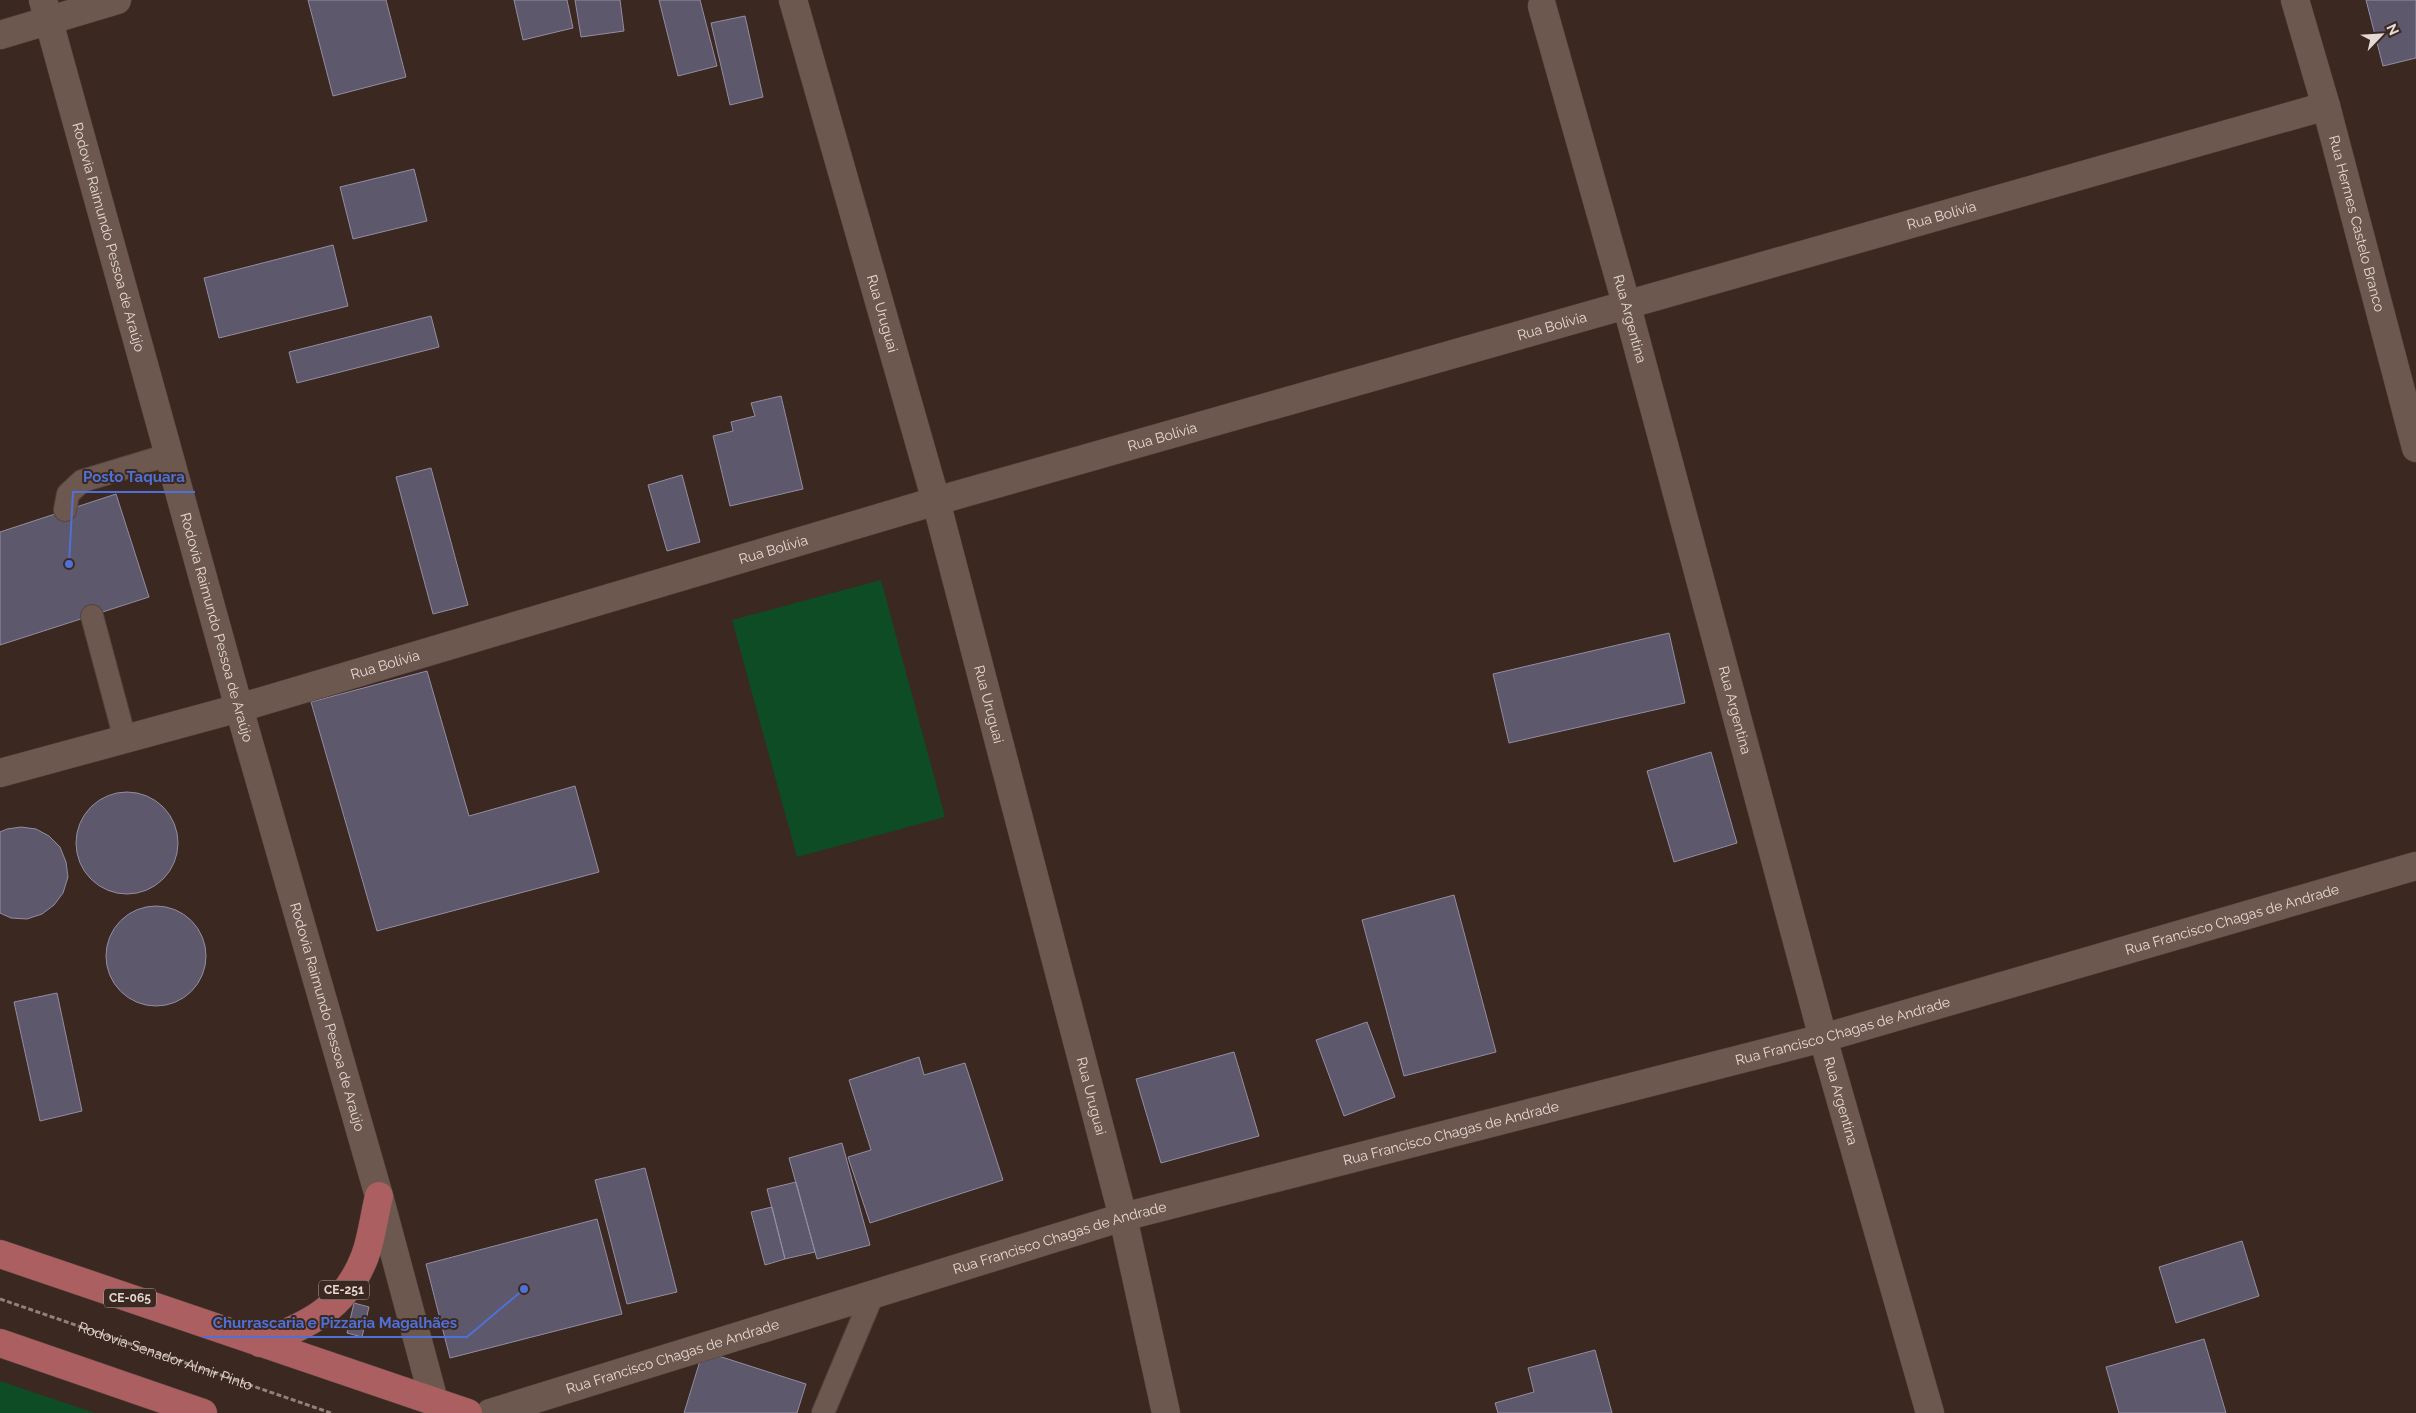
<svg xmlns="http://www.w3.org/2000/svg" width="2416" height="1413" font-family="Raleway,sans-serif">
<rect width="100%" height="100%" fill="#3b2821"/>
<path fill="#0e4c26" d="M881 580 945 817 797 857 732 620Z
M0 1381 95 1413H0Z"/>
<path fill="#5e586c" stroke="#938da2" d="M308 0H386L406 77 333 96Z
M514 0H567L573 28 523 40Z
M575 0H620L624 31 581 37Z
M659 0H700L717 66 678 76Z
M2366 0H2416V58L2383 66Z
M745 16 763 97 730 105 711 23Z
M414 169 427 221 353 239 340 187Z
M333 245 348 306 219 338 204 278Z
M431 316 439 347 297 383 289 352Z
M781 396 803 489 730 506 713 436 733 431 731 422 755 416 751 403Z
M431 468 468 605 433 614 396 477Z
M682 475 700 542 667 551 648 485Z
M116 494 149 597 0 645V532Z
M1669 633 1685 703 1509 743 1493 674Z
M427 671 469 816 575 786 599 872 377 931 311 702Z
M1711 752 1737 843 1674 862 1647 771Z
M76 843a51 51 0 1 1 102 0a51 51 0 1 1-102 0Z
M21 827 36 829 49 836 60 847 66 862 68 877 63 893 54 905 42 914 27 919 11 918 0 913V832L7 829Z
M1454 895 1496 1052 1404 1076 1362 920Z
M106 956a50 50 0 1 1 100 0a50 50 0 1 1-100 0Z
M57 993 82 1111 40 1121 14 1002Z
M1367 1022 1395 1097 1344 1116 1316 1040Z
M1234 1052 1259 1136 1161 1163 1136 1079Z
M919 1057 924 1075 965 1063 1003 1180 870 1223 848 1157 871 1150 849 1080Z
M842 1143 870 1245 817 1259 789 1158Z
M645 1168 677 1292 627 1304 595 1180Z
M796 1182 815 1252 785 1259 767 1189Z
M772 1207 785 1259 765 1265 751 1212Z
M597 1219 622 1314 450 1358 426 1264Z
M2242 1241 2259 1296 2176 1323 2159 1267Z
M354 1303 369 1307 362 1337 347 1333Z
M2204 1339 2226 1413H2119L2106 1367Z
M1595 1350 1612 1413H1498L1495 1403 1534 1392 1528 1368Z
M703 1351 806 1384 797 1413H684Z"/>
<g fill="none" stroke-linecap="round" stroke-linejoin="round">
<defs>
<path id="service" d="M65 510 68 494 82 481 168 455
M92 616 125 739
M823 1413 873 1294"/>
<g id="minor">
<path id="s2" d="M793 0 936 501 1123 1217 1166 1413"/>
<path id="s3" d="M2295 0 2326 106 2416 448"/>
<path id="s4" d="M1542 6 1626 303 1823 1038 1930 1413"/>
<path d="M0 35 117 0"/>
<path id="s5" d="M0 773 239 708 936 501 2326 106"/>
<path id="s6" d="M490 1413 1123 1217 1823 1038 2416 866"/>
</g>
<g id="secondary">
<path id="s7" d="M43 0 239 708 379 1196 434 1401"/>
</g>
<path id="primary" d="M0 1254 468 1413
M0 1343 203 1413
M260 1343C308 1326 346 1307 365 1256 372 1237 374 1216 379 1196"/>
</defs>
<use href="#service" stroke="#55453f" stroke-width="24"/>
<use href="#minor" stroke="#55453f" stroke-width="29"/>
<use href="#secondary" stroke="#55453f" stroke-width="29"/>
<use href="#primary" stroke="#55453f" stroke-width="29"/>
<path stroke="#91817b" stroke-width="3" stroke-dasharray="5 2.5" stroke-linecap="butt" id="s1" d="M0 1299 331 1413"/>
<use href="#service" stroke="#6d584f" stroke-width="22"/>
<use href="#minor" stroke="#6d584f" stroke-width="28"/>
<use href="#secondary" stroke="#6d584f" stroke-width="28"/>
<use href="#primary" stroke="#ab5f60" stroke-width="28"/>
</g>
<g text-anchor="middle" stroke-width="4" stroke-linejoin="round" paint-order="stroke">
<g fill="#3b2821" stroke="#b2a49e" stroke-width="1">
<rect x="319" y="1280.5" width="50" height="19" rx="4"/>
<rect x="104" y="1288.5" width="52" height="19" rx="4"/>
</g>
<g font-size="12" font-weight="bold" fill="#e5d9d4">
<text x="344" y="1294">CE-251</text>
<text x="130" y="1302">CE-065</text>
</g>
<g font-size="14" fill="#e5d9d4" stroke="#3b2821">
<text dy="5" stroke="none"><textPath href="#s5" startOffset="2020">Rua Bolívia</textPath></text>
<text dy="5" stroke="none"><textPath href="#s3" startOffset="232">Rua Hermes Castelo Branco</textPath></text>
<text dy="5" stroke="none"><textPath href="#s7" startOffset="246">Rodovia Raimundo Pessoa de Araújo</textPath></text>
<text dy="5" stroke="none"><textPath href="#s2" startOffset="326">Rua Uruguai</textPath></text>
<text dy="5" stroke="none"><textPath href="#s4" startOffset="325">Rua Argentina</textPath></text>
<text dy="5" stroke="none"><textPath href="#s5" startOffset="1615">Rua Bolívia</textPath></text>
<text dy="5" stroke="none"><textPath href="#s5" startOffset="1210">Rua Bolívia</textPath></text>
<text dy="5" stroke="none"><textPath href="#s5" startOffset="805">Rua Bolívia</textPath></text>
<text dy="5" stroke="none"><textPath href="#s7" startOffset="651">Rodovia Raimundo Pessoa de Araújo</textPath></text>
<text dy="5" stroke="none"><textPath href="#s5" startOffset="400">Rua Bolívia</textPath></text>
<text dy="5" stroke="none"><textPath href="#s2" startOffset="731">Rua Uruguai</textPath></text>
<text dy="5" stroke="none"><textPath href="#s4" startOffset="730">Rua Argentina</textPath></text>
<text dy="5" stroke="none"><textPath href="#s6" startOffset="1811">Rua Francisco Chagas de Andrade</textPath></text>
<text dy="5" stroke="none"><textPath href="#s7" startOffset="1056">Rodovia Raimundo Pessoa de Araújo</textPath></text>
<text dy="5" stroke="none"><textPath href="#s6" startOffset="1406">Rua Francisco Chagas de Andrade</textPath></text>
<text dy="5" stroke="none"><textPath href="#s2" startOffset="1136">Rua Uruguai</textPath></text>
<text dy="5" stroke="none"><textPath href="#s4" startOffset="1135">Rua Argentina</textPath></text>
<text dy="5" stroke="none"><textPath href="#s6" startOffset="1001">Rua Francisco Chagas de Andrade</textPath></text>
<text dy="5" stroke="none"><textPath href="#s6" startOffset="596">Rua Francisco Chagas de Andrade</textPath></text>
<text dy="5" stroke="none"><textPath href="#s1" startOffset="175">Rodovia Senador Almir Pinto</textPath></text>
<text dy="5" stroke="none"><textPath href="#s6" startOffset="191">Rua Francisco Chagas de Andrade</textPath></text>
</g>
</g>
<path fill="none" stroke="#4f71d7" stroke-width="2" d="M69 564L73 492H195M524 1289L467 1337H203"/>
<g fill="#4f71d7" stroke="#3b2821" stroke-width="2">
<circle cx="69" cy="564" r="5"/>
<circle cx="524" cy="1289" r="5"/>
</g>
<g font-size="15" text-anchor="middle" font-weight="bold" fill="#4f71d7" stroke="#3b2821" stroke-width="4" stroke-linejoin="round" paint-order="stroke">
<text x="134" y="482">Posto Taquara</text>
<text x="335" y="1328">Churrascaria e Pizzaria Magalhães</text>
</g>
<g transform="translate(2381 35) rotate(65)" stroke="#3b2821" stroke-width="4" paint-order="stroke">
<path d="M0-4L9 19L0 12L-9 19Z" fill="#e5d9d4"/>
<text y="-8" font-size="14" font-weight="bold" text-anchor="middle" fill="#e5d9d4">N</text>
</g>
</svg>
